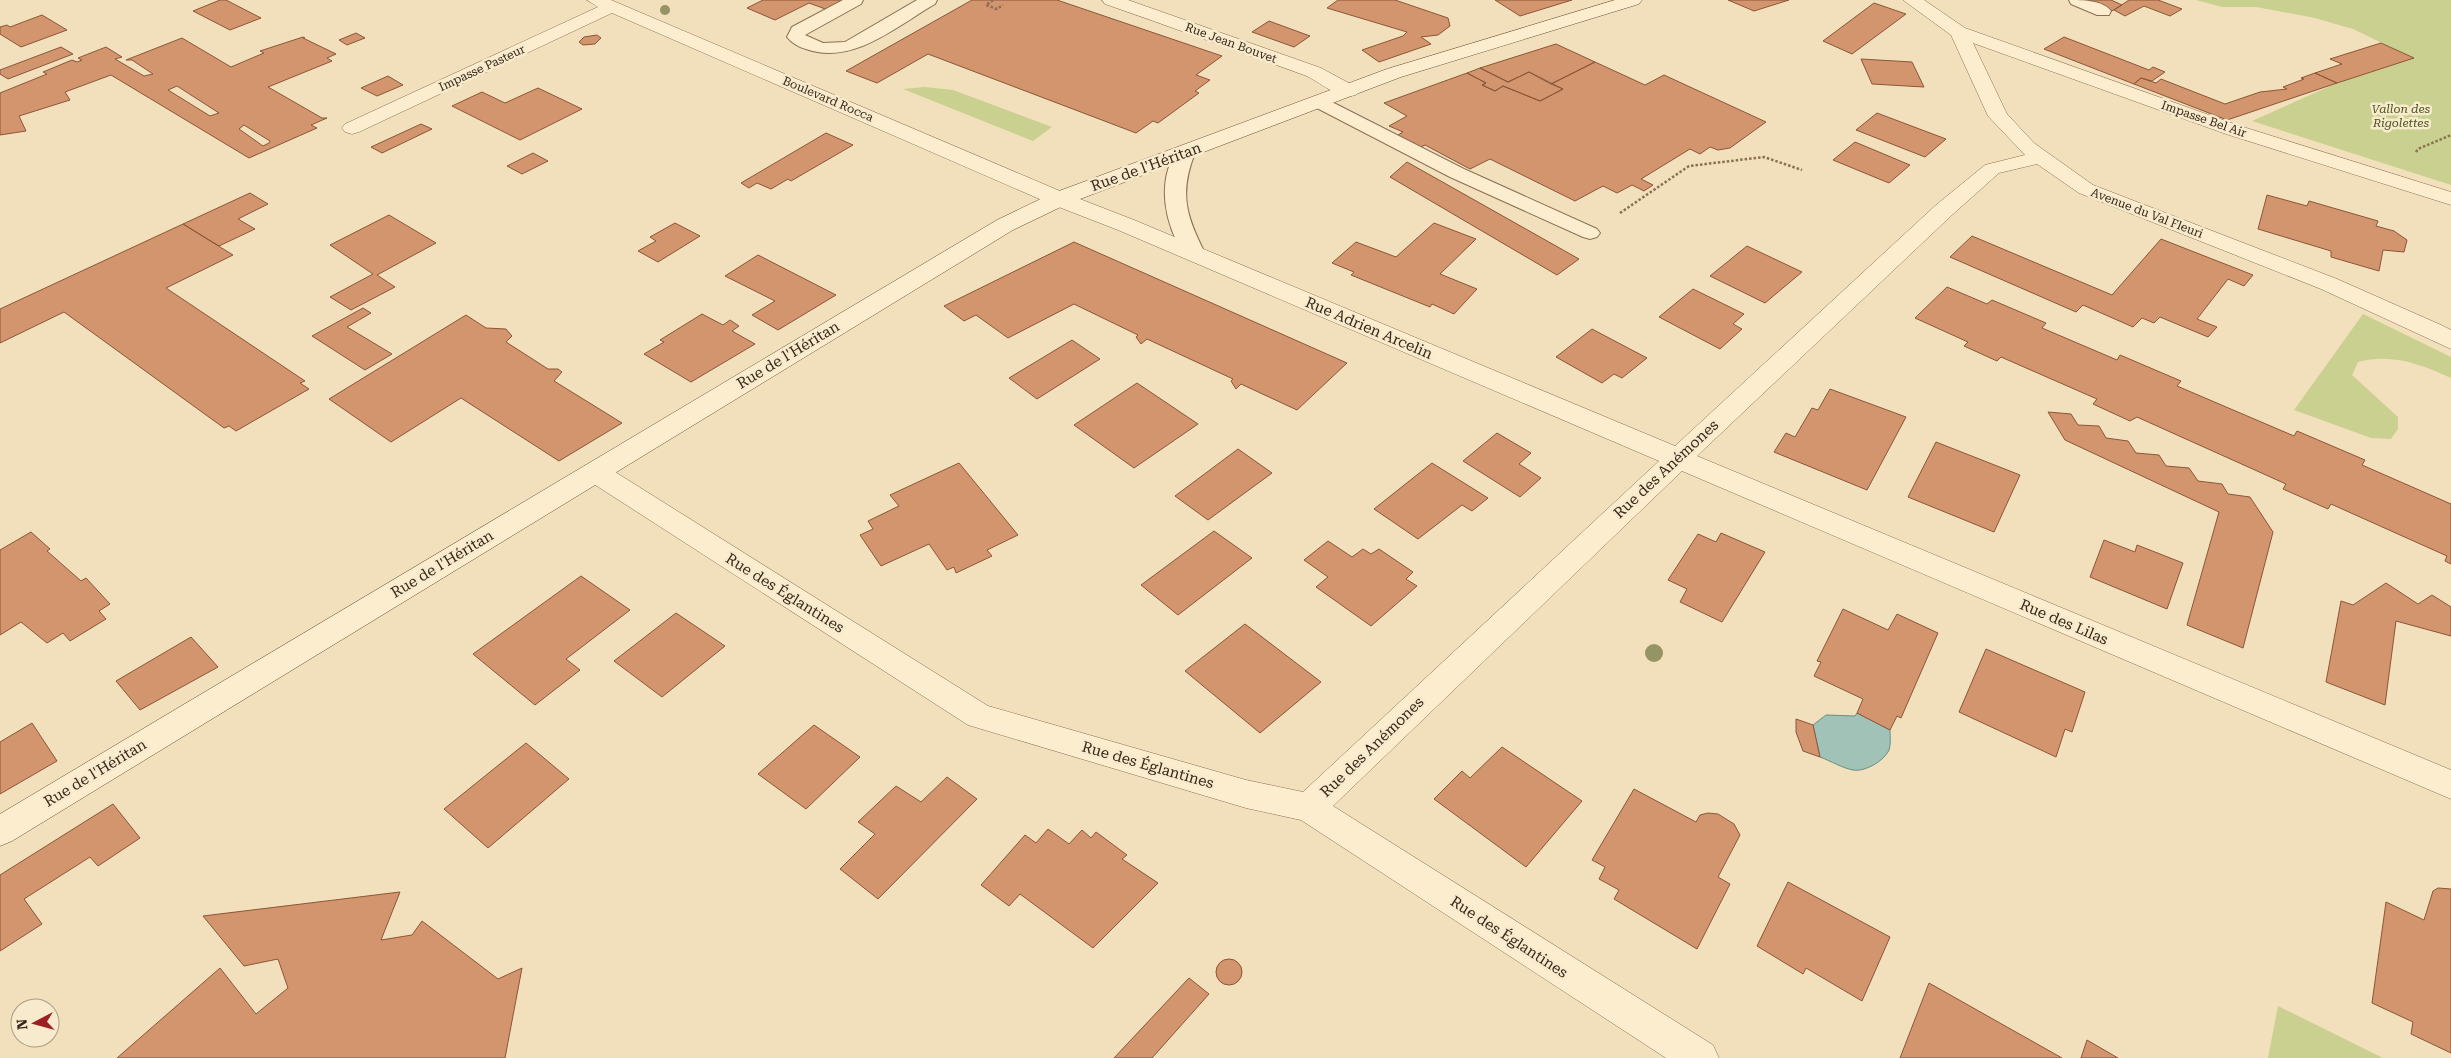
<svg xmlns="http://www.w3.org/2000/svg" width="2451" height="1058" font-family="'Roboto Serif',serif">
<rect width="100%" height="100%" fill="#f1e0bb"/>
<path fill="#cad08f" d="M2196 0H2451V185L2252 121 2337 83 2413 58 2353 29 2315 18 2256 7H2222Z
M925 87 953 90 1052 127 1033 141 903 89Z
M2363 314 2451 357V378C2420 364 2392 353 2358 362L2352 375 2398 417V429L2391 439 2371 438 2294 410Z
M2278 1006 2383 1058H2268Z"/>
<path fill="#a0c2b7" stroke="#679085" d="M1857 713 1890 730C1890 736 1891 744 1889 750 1884 761 1865 772 1853 770 1842 768 1831 761 1820 757L1813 725 1826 715 1855 716Z"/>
<path fill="#d3956e" stroke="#8b5638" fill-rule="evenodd" d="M220 0H226L261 18 230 30 193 11Z
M763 0H846L828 10 809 3 775 20 747 8Z
M972 0H1057L1222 56 1196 75 1210 80 1195 91 1199 93 1158 123 1153 121 1136 133 928 54 877 83 846 71Z
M1338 0H1395L1448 18 1450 26 1438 35 1421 37 1431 44 1379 62 1362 50 1403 36 1407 32 1327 8Z
M1495 0H1572L1520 16Z
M1728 0H1789L1754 11Z
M2084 0H2111L2122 5 2110 12Z
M2129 0H2158L2182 9 2170 16 2144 6 2125 16 2114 10Z
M1874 3 1906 14 1852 54 1823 41Z
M42 15 67 30 21 47 0 34V27L7 25 10 27Z
M1269 21 1310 36 1294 47 1252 32Z
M356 33 365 38 347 45 339 40Z
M597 35 601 38 595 44 583 45 579 42 584 37Z
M303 37 305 38H303L336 54 327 58 332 61 268 87 322 118H327L311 125 317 128 249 158 111 75 65 92 70 100 19 116 26 131 0 135V93L47 74 43 72 72 60 77 62 82 60 78 58 106 47 122 57 115 59 144 76 153 74 132 60H126L182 38 231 67 264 53 260 51ZM177 86 219 113 210 116 168 90ZM244 125 270 141 269 143 263 146 239 129Z
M2064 37 2149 70 2153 67 2165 72 2152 81 2141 78 2134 84 2044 49Z
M2381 43 2414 58 2337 83 2315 73 2342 64 2330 59Z
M1556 44 1595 62 1551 84 1529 72 1508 82 1480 68Z
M61 47 73 54 8 79 0 74V70Z
M1861 59 1912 62 1924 87 1872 84Z
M1595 62 1645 85 1664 75 1766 122 1730 148 1718 150 1710 147 1700 154 1690 149 1641 179 1653 185 1644 191 1632 185 1617 193 1603 186 1575 201 1490 159 1470 169 1425 145 1414 150 1393 138 1403 132 1389 126 1407 116 1384 103 1467 73 1486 83 1482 85 1495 91 1503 86 1540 101 1563 89 1551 84Z
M1480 68 1508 82 1529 72 1563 89 1540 101 1503 86 1495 91 1482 85 1486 83 1467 73Z
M2315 73 2337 83 2227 120 2134 84 2141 78 2156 83 2161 79 2225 104 2260 92 2287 89 2283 87 2304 79 2301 78Z
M388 76 403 85 377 96 361 88Z
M538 88 582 109 520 140 452 106 482 92 505 103Z
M1877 113 1946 139 1925 157 1856 130Z
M421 124 432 129 382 153 371 147Z
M826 133 853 145 791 181 788 179 771 189 757 183 749 188 741 183Z
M1855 142 1910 165 1889 183 1833 160Z
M533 153 548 161 522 174 507 166Z
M1407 162 1579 259 1557 275 1390 177Z
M250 193 268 204 238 219 255 229 219 246 183 224Z
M2267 195 2307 206 2309 201 2378 221 2376 226 2394 231 2407 240 2404 252 2383 250 2379 271 2331 257V251L2258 229Z
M389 215 436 243 377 275 395 287 351 310 330 297 373 274 330 245Z
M675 223 700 236 658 262 638 251 656 241 650 237Z
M1434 223 1476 239 1440 274 1477 289 1454 314 1432 304 1430 307 1351 275 1354 272 1332 263 1356 242 1396 257Z
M183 224 233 255 166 288 305 381 300 383 309 389 236 431 229 426 224 428 64 312 0 343V309Z
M1972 236 2112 295 2161 239 2253 275 2244 286 2228 279 2197 319 2217 327 2208 337 2160 317 2154 323 2142 318 2133 327 2083 305 2076 312 1950 257Z
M1074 242 1347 363 1297 410 1241 384 1236 389 1231 381 1233 379 1147 339 1141 344 1136 337 1138 335 1074 304 1008 338 976 315 964 321 944 306Z
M1747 246 1802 272 1765 303 1710 276Z
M758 255 836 295 778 330 752 315 775 301 725 276Z
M1947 287 1987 304 1992 300 2046 323 2042 328 2117 360 2120 355 2181 381 2177 386 2294 436 2297 431 2365 460 2362 465 2451 504V564L2445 561 2447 556 2331 504 2328 509 2283 489 2286 484 2137 417 2130 421 2093 404 2097 399 2001 357 1997 361 1964 346 1968 342 1915 318Z
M1693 289 1744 314 1733 324 1742 329 1720 349 1659 317Z
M363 308 371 313 347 327 392 354 365 370 312 336Z
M702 314 723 325 730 320 739 326 732 331 755 344 691 382 644 354 664 342 660 340Z
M466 315 486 328 506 329 512 336 506 342 548 369H558L562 372 554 381 622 423 559 461 461 398 391 442 329 399Z
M1592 329 1647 358 1622 378 1614 374 1602 383 1556 357Z
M1072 340 1100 359 1037 399 1009 378Z
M1137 383 1198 424 1134 468 1074 425Z
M1830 389 1906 417 1867 490 1774 452 1786 433 1795 437 1812 408 1818 410Z
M2048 412 2071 414 2078 425 2099 426 2106 438 2128 441 2136 453 2159 455 2166 466 2189 468 2198 481 2222 484 2228 494 2250 497 2273 532 2243 648 2187 625 2219 512 2065 440Z
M1497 433 1531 453 1519 464 1541 478 1520 497 1463 461Z
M1936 442 2020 475 1994 532 1908 497Z
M1238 449 1272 473 1208 520 1175 496Z
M959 463 1018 535 987 550 992 556 956 573 954 567 947 570 929 544 881 566 860 535 873 529 868 521 899 506 890 495Z
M1432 463 1488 498 1472 511 1462 505 1418 539 1374 509Z
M1214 531 1252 558 1178 615 1141 585Z
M31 532 50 549 47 551 81 581 86 578 110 604 99 611 106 619 70 641 63 633 47 643 21 622 0 635V550Z
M1721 533 1765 552 1722 622 1680 602 1687 589 1668 580 1698 534 1716 542Z
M2104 540 2135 552 2137 545 2183 563 2167 609 2090 577Z
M1328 541 1352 557 1363 549 1371 554 1379 549 1413 572 1406 579 1417 586 1371 626 1316 587 1328 577 1304 560Z
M581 576 630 610 566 659 580 670 535 705 473 654Z
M2386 583 2418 604 2432 595 2451 607V636L2396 621 2385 705 2326 682 2341 601 2353 605Z
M1843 609 1888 630 1897 614 1938 633 1901 718 1897 716 1890 730 1857 713 1863 699 1814 676 1821 662 1817 661Z
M676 613 725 646 662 697 614 661Z
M1245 624 1321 682 1260 733 1185 671Z
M191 637 218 667 140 710 116 681Z
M1986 649 2085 692 2072 732 2065 729 2056 757 1959 712Z
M1796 719 1813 725 1820 757 1803 751 1796 732Z
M32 723 57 761 0 794V742Z
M814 725 860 757 806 809 758 774Z
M526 743 569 779 488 848 444 809Z
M1502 747 1582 801 1526 867 1434 799 1462 771 1470 778Z
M947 777 977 799 878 899 840 869 875 834 858 822 896 786 921 802Z
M1634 789 1696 822 1700 815 1708 813 1718 814 1734 824 1740 835 1718 877 1730 884 1697 949 1614 899 1619 890 1599 879 1605 867 1592 860Z
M113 804 140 838 98 866 90 857 24 899 42 924 0 951V875Z
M1048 829 1069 844 1082 830 1091 838 1096 832 1127 855 1122 859 1158 883 1093 948 1020 894 1009 906 981 885 1025 835 1036 843Z
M1788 882 1890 937 1862 1001 1806 968 1803 974 1757 946Z
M2438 888 2451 889V1053L2411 1034 2413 1022 2372 1003 2386 902 2424 920 2433 891Z
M400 892 381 940 412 935 422 921 498 979 522 968 505 1058H117L220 968 256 1014 288 988 278 959 244 966 203 916Z
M1216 972a13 13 0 1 1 26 0a13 13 0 1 1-26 0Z
M1189 978 1209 994 1152 1058H1114Z
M1929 983 2062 1058H1900Z
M2087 1040 2118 1058H2081Z"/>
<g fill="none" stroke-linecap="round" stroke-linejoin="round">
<defs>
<path id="lane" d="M843 0H863L861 4 805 35 823 43 845 42 917 0H937L935 4C897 26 852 66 806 49 799 47 792 43 787 37L792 27Z
M2069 0C2082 0 2103 0 2111 11L2109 15H2097L2071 4Z
M1320 96 1464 169 1597 229 1600 233 1597 237 1590 239 1583 237 1450 177 1313 106 1311 102 1313 98Z
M1185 147 1192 149 1195 153C1179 193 1186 216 1205 253L1202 258 1194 259 1186 258C1165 226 1155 182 1178 149Z"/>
<path id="street" d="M587 0H611L1067 194 1134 220 1675 446 1936 205 1985 165 2025 155 1988 116 1951 35 1903 0H1924L1965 28 2240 126 2451 192V205L2226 134 1973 43 2007 114 2034 143 2093 185 2337 279 2441 325 2451 330V349L2321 289 2079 193 2037 164 1999 173 1952 215 1697 456 2451 770V799L1682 471 1333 806 1713 1045 1719 1058H1666L1301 820 1246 808 968 725 586 479 582 472 586 465 595 463 604 465 988 706 1246 780 1303 792 1659 461 1118 230 1051 204 612 13 359 132 352 134 345 132 342 128 345 124 598 7Z
M1102 0H1128L1321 68 1356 87 1359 91 1356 95C1337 100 1320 81 1304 75 1237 51 1171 27 1105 4Z"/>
<path id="secondary" d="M1615 0H1642L1639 4 1401 77 1067 204 1013 230 12 841 0 846V814L997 220 1051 194 1387 69Z"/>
</defs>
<use href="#lane" stroke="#8a6f54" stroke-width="2"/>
<use href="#street" stroke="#8a6f54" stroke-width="1"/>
<use href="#secondary" stroke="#6c5037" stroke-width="1"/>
<path stroke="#8a6f54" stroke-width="2.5" stroke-dasharray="2.5 2" stroke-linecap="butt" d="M993 0 986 5 997 9 1003 5
M2416 152 2418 149 2451 135
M1620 213 1689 166 1764 157 1802 170"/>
<use href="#lane" fill="#fcedcf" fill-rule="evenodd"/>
<use href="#street" fill="#fcedcf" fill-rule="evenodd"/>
<use href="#secondary" fill="#fcedcf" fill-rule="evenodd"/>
</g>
<g fill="#959465">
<circle cx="665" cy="10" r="5"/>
<circle cx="1654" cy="653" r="9"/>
</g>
<g text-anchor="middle" stroke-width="5" stroke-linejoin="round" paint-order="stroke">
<g font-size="12" fill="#38281a" stroke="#f8eacc">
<text transform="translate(1231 43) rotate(20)" y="4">Rue Jean Bouvet</text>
<text transform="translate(482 68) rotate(-25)" y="4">Impasse Pasteur</text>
<text transform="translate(828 99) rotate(23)" y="4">Boulevard Rocca</text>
<text transform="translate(2204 119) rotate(19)" y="4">Impasse Bel Air</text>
<text transform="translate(2147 213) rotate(21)" y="4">Avenue du Val Fleuri</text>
</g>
<g font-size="12" font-style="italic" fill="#4a561f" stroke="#f8eacc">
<text x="2401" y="113">Vallon des<tspan x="2401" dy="14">Rigolettes</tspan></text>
</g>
<g font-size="15" fill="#38281a" stroke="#f8eacc">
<text transform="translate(1146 167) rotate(-20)" y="5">Rue de l'Héritan</text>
<text transform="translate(1369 328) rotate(23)" y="5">Rue Adrien Arcelin</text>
<text transform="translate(788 355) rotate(-31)" y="5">Rue de l'Héritan</text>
<text transform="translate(1666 469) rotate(-43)" y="5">Rue des Anémones</text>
<text transform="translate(442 564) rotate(-31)" y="5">Rue de l'Héritan</text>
<text transform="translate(785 593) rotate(32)" y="5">Rue des Églantines</text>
<text transform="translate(2064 622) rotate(23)" y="5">Rue des Lilas</text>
<text transform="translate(1372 747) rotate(-44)" y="5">Rue des Anémones</text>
<text transform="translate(1148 765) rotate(16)" y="5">Rue des Églantines</text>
<text transform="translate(95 773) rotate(-31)" y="5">Rue de l'Héritan</text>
<text transform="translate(1509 937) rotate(33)" y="5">Rue des Églantines</text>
</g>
</g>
<g transform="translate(35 1023) rotate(264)"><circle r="24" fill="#f8eacc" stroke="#ab9c85"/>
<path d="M0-4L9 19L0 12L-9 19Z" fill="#9e1f23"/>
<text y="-8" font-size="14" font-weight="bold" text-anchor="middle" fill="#38281a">N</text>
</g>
</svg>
